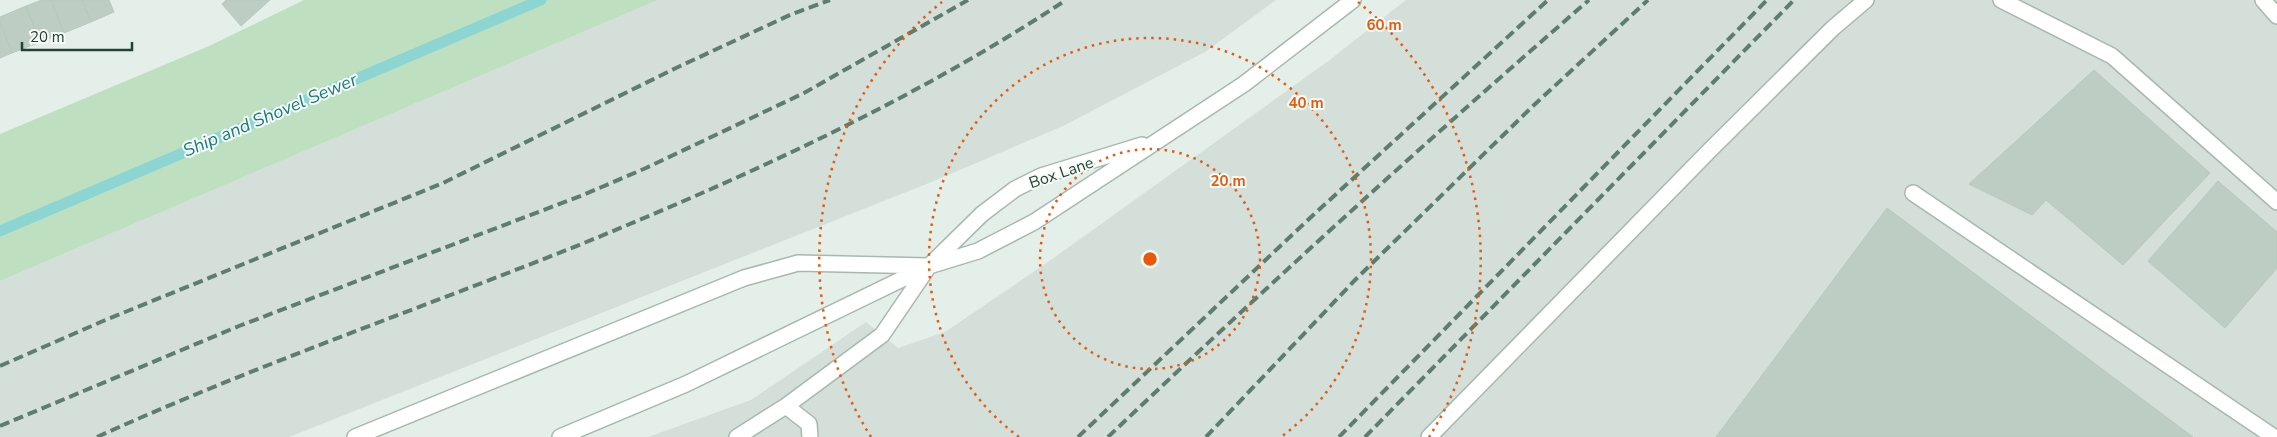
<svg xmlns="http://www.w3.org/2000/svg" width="2277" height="437" font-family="'Nunito Sans',sans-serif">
<rect width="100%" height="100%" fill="#e5efe9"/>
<path fill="#d3dfd8" d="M658 0H1276L1205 52 1063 126 929 183 289 437H0V281Z
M1406 0H2277V437H648L751 400 866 322 898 348 945 332 1048 262 1327 62Z"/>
<path fill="#bee0c1" d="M304 0H658L0 281V134L209 46Z"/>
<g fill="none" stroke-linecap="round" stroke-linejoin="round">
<path stroke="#8cd5d3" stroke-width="11" d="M0 231 541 0"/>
</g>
<path fill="#bdcdc4" stroke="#b7c9bf" d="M42 0H51L64 33 40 42 26 6Z
M51 0H82L91 22 64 33Z
M82 0H109L114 12 91 22Z
M226 0H270L241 26 222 4Z
M26 6 40 42 12 53 0 22V17Z
M0 22 12 53 0 58Z
M2094 70 2210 173 2123 265 2046 200 2032 215 1969 184Z
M2218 181 2277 232V268L2225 328 2148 261Z
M1887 208 2193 437H1716Z"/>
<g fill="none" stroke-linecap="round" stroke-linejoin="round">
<defs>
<path id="service" d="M2001 0 2112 56 2277 202
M1913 193 2274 437
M786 406 809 424 810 437
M355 437 744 278 798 263 928 266
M560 437 686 384 929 266 978 251 1034 222 1244 84 1353 0
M737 437 786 406 882 335 929 266 982 214 1015 189 1041 176 1142 145
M1429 437 1711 149 1833 28 1866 0"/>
<path id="tertiary" d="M2263 0 2277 16"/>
</defs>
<use href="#service" stroke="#a7b8af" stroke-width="18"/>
<use href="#tertiary" stroke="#a7b8af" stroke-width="18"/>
<use href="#service" stroke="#fff" stroke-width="15"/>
<use href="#tertiary" stroke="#fff" stroke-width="15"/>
<path stroke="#5e7d6f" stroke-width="4" stroke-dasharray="10 5" stroke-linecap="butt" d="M0 366 103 321 443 183 676 68 792 14 830 0
M0 426 239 326 583 195 646 168 804 93 968 0
M97 437C256 365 422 308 584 243 750 175 916 99 1066 0
M1078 437 1310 218 1548 0
M1108 437C1265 288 1425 142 1589 0
M1206 437 1356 279 1534 105 1648 0
M1339 437 1767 0
M1365 437 1794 0"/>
</g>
<g fill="none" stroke="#e8590c" stroke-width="2.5" stroke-dasharray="2.5 5">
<circle cx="1150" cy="259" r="110"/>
<path d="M1019 437A221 221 0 1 1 1281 437"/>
<path d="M871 437A331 331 0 0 1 942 2M1358 2A331 331 0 0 1 1429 437"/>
</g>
<g text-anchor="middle" stroke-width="4" stroke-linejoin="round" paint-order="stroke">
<g font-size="16" fill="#234234" stroke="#f6fbf8">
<text transform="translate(1061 172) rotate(-19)" y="6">Box Lane</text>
</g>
<g font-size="18" font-style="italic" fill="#1a7b7a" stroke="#f6fbf8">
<text transform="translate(270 115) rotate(-23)" y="6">Ship and Shovel Sewer</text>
</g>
</g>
<circle cx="1150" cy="259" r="8" fill="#e8590c" stroke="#f6fbf8" stroke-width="2.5"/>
<g font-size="15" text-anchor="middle" font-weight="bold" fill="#e8590c" stroke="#f6fbf8" stroke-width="4" stroke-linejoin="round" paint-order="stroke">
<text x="1384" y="30">60 m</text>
<text x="1306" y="108">40 m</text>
<text x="1228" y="186">20 m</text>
</g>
<path d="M22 42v8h110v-8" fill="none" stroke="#234234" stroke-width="2.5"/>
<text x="30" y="42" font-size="15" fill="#234234" stroke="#f6fbf8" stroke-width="4" paint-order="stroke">20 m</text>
</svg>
